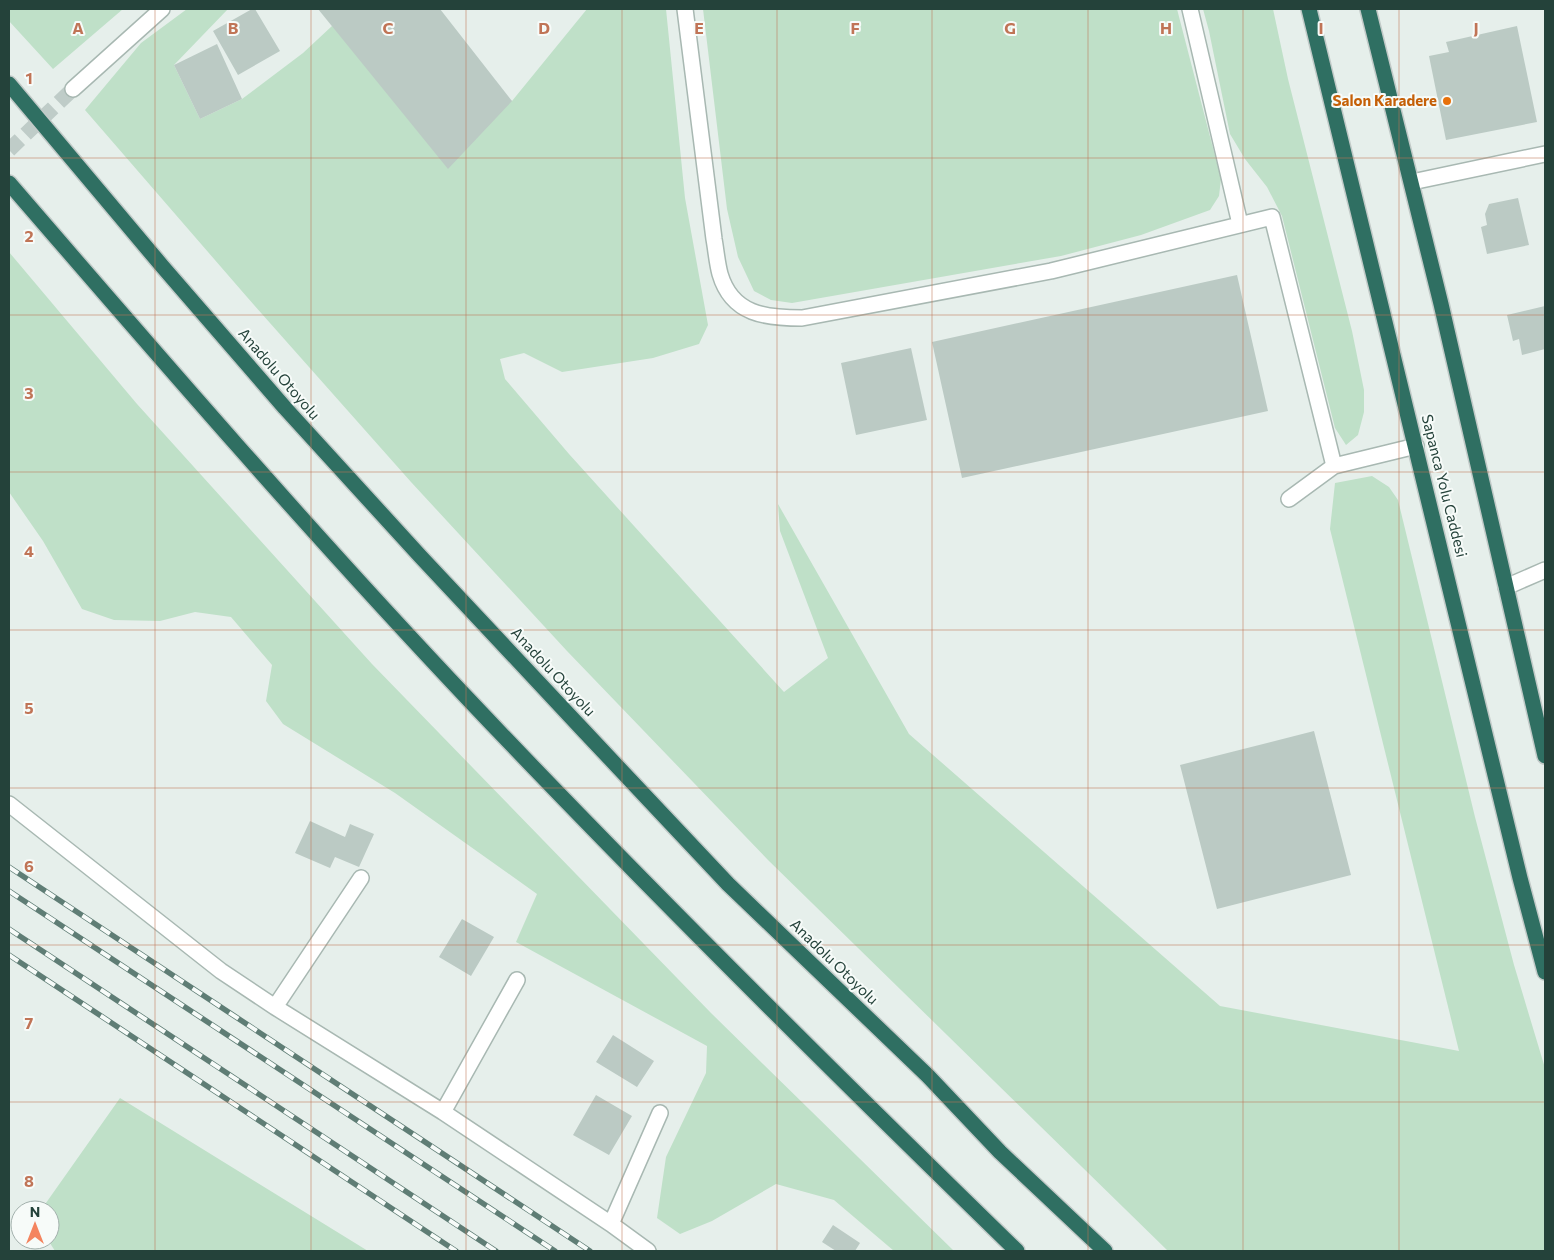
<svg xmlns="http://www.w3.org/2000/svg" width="1554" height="1260" font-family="Commissioner,sans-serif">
<rect width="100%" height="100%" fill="#e6efeb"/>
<path fill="#bfe0c8" d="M9 9H123L53 69 9 21Z
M187 9H228L174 65 200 119 242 99 303 53 332 26 512 101 587 9H666L685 198 708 325 699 344 653 358 562 372 524 353 500 359 505 379 569 454 784 692 828 658 780 531 778 504 909 734 1220 1006 1459 1051 1330 529 1335 483 1372 476 1389 487 1398 500 1475 817 1514 965 1545 1068V1251H1168L768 860 567 651 411 482 247 297 85 110 141 43Z
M703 9H1177L1221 179 1219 196 1210 210 1141 235 1061 256 792 303 771 300 754 291 738 257 727 209Z
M1203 9H1273L1288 79 1352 331 1364 390V412L1358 435 1346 445 1335 428 1282 216 1267 187 1245 159 1230 134 1209 31Z
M9 252 137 404 372 664 711 1013 954 1251H894L834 1200 776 1184 712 1221 680 1234 657 1218 666 1157 706 1073 707 1046 516 942 537 894 395 793 283 724 266 701 272 665 231 617 195 612 160 621 114 620 82 609 43 541 9 492Z
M120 1098 368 1251H55L48 1240H50V1210H41Z"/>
<path fill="#bbcac4" d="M252 9H255L280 51 238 75 213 31Z
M318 9H440L512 101 448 169Z
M1517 26 1537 122 1446 140 1429 56 1449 52 1446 42Z
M217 44 242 99 200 119 174 65Z
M1518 198 1529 245 1487 254 1481 227 1487 225 1485 214 1489 204Z
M1237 275 1268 411 962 478 932 342Z
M1545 306V349L1522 355 1519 339 1513 341 1507 315Z
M911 348 927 420 856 435 841 363Z
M1314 731 1351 875 1217 909 1180 765Z
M310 821 345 837 350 824 374 834 359 867 335 857 330 868 295 853Z
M462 919 494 937 471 976 439 957Z
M613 1035 654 1061 637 1087 596 1062Z
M596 1095 632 1116 609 1155 573 1135Z
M833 1225 860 1243 855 1251H836L822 1242Z"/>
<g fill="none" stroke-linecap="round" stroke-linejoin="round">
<path stroke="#bfccc8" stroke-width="15" stroke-dasharray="15 8" stroke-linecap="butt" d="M9 150 73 89"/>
<defs>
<path id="minor" d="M685 9 714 239C716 250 717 263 720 274 732 315 766 318 802 318L1051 271 1272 217 1334 466
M1190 9 1240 224
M73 89 162 9
M1412 182 1545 154
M1289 499 1334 466 1416 446
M1506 587 1545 570
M9 804 221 971 275 1007 443 1112 611 1224 648 1251
M275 1007 361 878
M443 1112 517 980
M611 1224 660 1113"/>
<path id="highway" d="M1309 9 1520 878 1545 972
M1368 9 1441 304 1545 756
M9 84 162 266 285 408 420 556 584 731 728 884 928 1076 1000 1152 1105 1251
M9 183C160 358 311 533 470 701 648 889 832 1071 1017 1251"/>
</defs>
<use href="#minor" stroke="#a8b8b2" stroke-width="18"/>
<use href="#highway" stroke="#c2cac8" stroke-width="18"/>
<use href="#minor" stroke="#fff" stroke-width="15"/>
<use href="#highway" stroke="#2f6f62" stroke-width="15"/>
<defs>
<path id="rail" d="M9 867 590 1251
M9 891 555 1251
M9 929 496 1251
M9 955 456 1251"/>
</defs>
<use href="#rail" stroke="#5f7d75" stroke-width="5.5"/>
<use href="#rail" stroke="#f7fbf9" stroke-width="4" stroke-dasharray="11" stroke-linecap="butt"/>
</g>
<path fill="none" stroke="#c07456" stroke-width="1" stroke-opacity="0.55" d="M155 9V1251M311 9V1251M466 9V1251M622 9V1251M777 9V1251M932 9V1251M1088 9V1251M1243 9V1251M1399 9V1251M9 158H1545M9 315H1545M9 472H1545M9 630H1545M9 788H1545M9 945H1545M9 1102H1545"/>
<circle fill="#e8710a" stroke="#f7fbf9" stroke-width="2" cx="1447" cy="101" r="5"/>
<g text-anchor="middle" stroke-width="4" stroke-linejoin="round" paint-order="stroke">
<g font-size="15" font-weight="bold" fill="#c56008" stroke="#f7fbf9" text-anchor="end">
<text x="1437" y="106">Salon Karadere</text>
</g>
<g font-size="15" fill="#24423a" stroke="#f7fbf9">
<text transform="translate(279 374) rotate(49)" y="5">Anadolu Otoyolu</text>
<text transform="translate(1444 486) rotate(76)" y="5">Sapanca Yolu Caddesi</text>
<text transform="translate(553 672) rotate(47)" y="5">Anadolu Otoyolu</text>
<text transform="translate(834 962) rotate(44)" y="5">Anadolu Otoyolu</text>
</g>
</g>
<g font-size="16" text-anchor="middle" font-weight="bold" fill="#c07456" stroke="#f7fbf9" stroke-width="4" stroke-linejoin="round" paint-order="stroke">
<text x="78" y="34">A</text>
<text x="233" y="34">B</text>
<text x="388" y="34">C</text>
<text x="544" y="34">D</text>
<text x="699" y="34">E</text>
<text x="855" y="34">F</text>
<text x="1010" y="34">G</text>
<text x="1166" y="34">H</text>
<text x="1321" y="34">I</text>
<text x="1476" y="34">J</text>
<text x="29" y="84">1</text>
<text x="29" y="242">2</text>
<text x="29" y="399">3</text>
<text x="29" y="557">4</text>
<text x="29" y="714">5</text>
<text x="29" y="872">6</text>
<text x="29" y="1029">7</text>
<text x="29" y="1187">8</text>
</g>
<rect width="1554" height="1260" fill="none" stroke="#24423a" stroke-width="20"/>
<g transform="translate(35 1225)"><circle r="24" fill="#f7fbf9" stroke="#a3b1ad"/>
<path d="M0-4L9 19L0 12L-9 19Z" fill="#f4845f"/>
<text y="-8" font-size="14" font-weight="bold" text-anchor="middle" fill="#24423a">N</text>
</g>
</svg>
